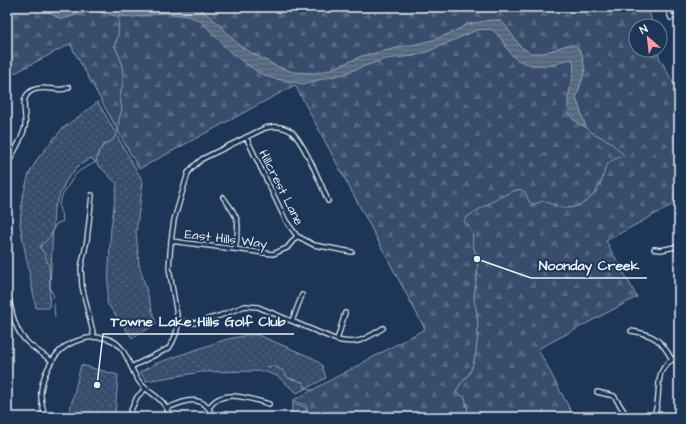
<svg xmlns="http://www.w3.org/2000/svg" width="686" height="424" font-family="'Architects Daughter',sans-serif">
<defs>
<pattern id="grass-dots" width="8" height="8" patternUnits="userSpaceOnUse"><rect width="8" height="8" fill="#374d6c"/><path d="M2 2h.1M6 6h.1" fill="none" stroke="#546782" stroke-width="1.8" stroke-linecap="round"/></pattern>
<pattern id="forest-firs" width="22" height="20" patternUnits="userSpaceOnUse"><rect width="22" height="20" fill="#374d6c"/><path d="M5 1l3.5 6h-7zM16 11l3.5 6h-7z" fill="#546782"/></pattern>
<pattern id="water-rules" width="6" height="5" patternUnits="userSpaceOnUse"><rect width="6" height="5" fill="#5d7089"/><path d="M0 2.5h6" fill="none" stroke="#505a66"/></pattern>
</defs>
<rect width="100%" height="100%" fill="#1d3557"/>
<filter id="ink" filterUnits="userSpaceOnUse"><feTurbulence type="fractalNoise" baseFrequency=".025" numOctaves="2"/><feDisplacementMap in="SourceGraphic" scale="8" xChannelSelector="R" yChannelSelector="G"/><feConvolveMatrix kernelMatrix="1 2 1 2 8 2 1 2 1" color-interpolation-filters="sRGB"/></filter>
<g filter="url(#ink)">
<path fill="url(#grass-dots)" stroke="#909fb2" d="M98 102 143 182 136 232 139 264 156 324 132 338 107 303 111 228 117 184 91 158 77 167 66 181 54 208 49 308H36L20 225 22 199 29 174 38 158 62 129Z
M247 335H258L313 358 322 365 326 378 297 393 277 376 263 371 202 372 146 381 140 372 157 363 224 340Z
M81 365 118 375 115 417H67L69 414Z
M293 403 305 407 308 417H290Z"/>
<path fill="url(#forest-firs)" stroke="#909fb2" d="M7 7H316L318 11 326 7H648L653 26H636V50H658L659 57 679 93V201L606 241 637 297 538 349 574 417H310L306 405 292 401 425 329 295 85 139 169 70 44 7 77Z"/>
<path fill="url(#water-rules)" stroke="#95a4b5" d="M47 7H65L76 10 88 7 123 8 198 7 219 24 240 46 252 53 276 66 293 72 313 73 326 71 339 66 362 56 433 40 453 32 468 24 491 20H499L505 25 520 46 530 53H544L567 45H574L578 48 582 54 585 71 576 98 586 127C551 115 578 84 573 60 563 58 561 64 552 65 542 66 523 65 515 58 505 50 503 36 491 29L477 30 429 51 414 56 385 59 343 74 303 84 271 78 258 72 231 53 223 44 201 21 188 16 164 13 134 17 116 16 95 11 87 12 63 19 56 17 49 11Z"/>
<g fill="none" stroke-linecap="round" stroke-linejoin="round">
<path stroke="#95a4b5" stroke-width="1" d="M55 317 53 294 50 289 49 266 44 253 40 248 41 245C53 236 50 235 56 224L63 221C63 215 59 211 59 206 59 198 72 179 77 173 82 168 90 166 96 162L99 151 104 145 113 140 118 131 119 119 122 110 120 97 123 83V75L121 60 115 46 118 36 119 16
M267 367 273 366 282 370 288 378 303 382 305 387 313 391
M469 417 465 397 456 393C458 384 467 379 471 370 477 356 479 331 477 315 477 310 474 303 474 297 475 284 479 271 477 257 476 253 474 250 473 246 472 241 474 235 471 231 469 227 466 225 464 221L467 217C475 212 515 186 522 190 527 192 527 201 532 205L543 201C550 202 555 207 563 208 579 209 594 199 600 184 604 177 603 170 608 164 612 159 619 158 624 155L609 141 591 132 586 127"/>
<defs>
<path id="minor" d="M667 7 671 18 679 15
M246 137 286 221 297 236 314 245 352 252
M7 175C8 170 8 164 10 160 15 149 23 138 25 126 27 113 18 97 33 90 45 84 59 94 69 87
M92 195 87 240 81 268 82 286 94 337
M223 197C240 220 240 221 235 249
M171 241 273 254 287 248 297 236
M654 249 661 250 679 246
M7 291C12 309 13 329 27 342 34 349 44 355 52 361
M178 321 195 323 219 316 245 306 258 307 337 340C358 345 365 339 383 328
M292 321 302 295
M631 331C653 334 662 340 672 360
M337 340 345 313
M131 367 169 348C175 339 178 331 178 321L169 268 171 241 174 220 188 173 193 167 202 159 265 128C274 126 284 126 292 132 305 144 321 184 328 201
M597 392 614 396 625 413 629 417
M167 408C179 404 192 396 204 404 209 408 211 411 213 417
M209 408C221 387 251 399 269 404
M45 417C43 408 40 399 41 390 43 376 51 359 61 350 73 339 98 333 113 341 128 349 130 372 141 384 152 396 165 398 170 417
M128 417 137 397 145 389
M653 417C665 396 648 367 679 357"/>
</defs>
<use href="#minor" stroke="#e8f1f8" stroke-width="6"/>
<use href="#minor" stroke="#1d3557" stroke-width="3.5"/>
</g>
</g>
<g text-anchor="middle" stroke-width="4" stroke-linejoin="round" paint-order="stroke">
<g font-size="13" fill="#e8f1f8" stroke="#1d3557">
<text transform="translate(282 187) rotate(63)" y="5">Hillcrest Lane</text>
<text transform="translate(226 238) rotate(7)" y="5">East Hills Way</text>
</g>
</g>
<path fill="none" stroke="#e8f1f8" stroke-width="1.5" d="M477 259L531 278H647M97 385L103 334H294"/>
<g fill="#e8f1f8" stroke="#1d3557" stroke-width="1.5">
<circle cx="477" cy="259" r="4"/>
<circle cx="97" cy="385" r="4"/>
</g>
<g font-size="14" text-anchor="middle" font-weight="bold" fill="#e8f1f8" stroke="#1d3557" stroke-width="4" stroke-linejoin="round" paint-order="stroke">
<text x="589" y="270">Noonday Creek</text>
<text x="198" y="326">Towne Lake Hills Golf Club</text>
</g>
<rect width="686" height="424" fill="none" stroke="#1d3557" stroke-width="24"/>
<rect x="12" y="12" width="662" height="400" fill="none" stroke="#e8f1f8" stroke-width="1.5" filter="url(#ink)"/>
<g transform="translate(648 38) rotate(332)"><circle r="19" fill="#1d3557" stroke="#6e8097"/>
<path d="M0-3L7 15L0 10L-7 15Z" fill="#ff9aa2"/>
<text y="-6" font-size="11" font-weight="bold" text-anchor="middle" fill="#e8f1f8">N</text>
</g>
</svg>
